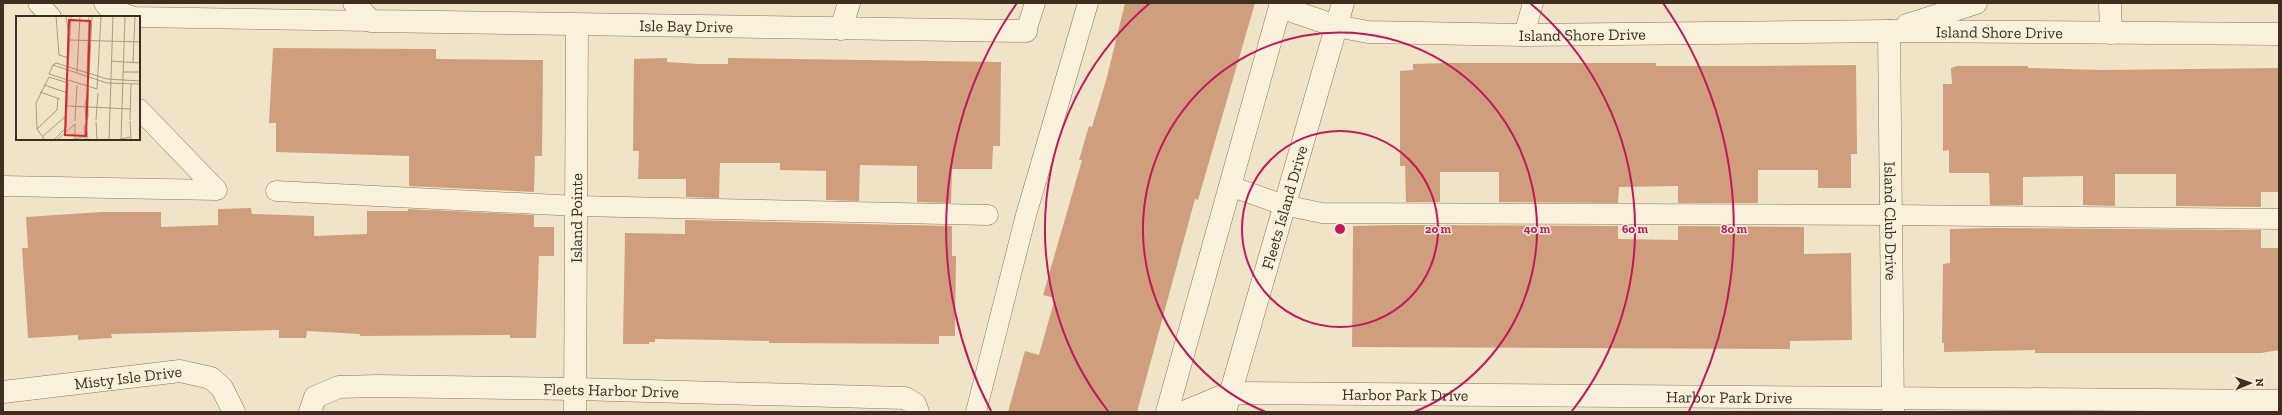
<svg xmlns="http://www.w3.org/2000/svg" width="2282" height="415" font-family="'Zilla Slab',serif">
<rect width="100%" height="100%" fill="#f0e4c8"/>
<path fill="#cf9f7d" d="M1125 3H1255L1198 200 1195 199 1137 412H1008L1025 351 1039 355 1055 298 1043 295 1082 160H1079L1089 126 1092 127 1107 77Z
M273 48 436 49V59L543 60 542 156H535L534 192 409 186V156L276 152V123H269Z
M667 58V62L699 64H728V58L1001 62 1000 146H993L992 169H952L951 203 917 202V166L860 165 859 201 826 200V171L780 170V163H720L719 198 686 197V179H638L639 151H633L634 59Z
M1448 63H1656V66H1755L1856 65 1857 154H1851V188H1818V170H1758V203H1678V186L1619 187 1618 203 1499 202V172H1440V202H1406L1405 166H1400V71L1413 70V64Z
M1957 66H2028V68L2101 70 2279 68V192H2261V207L2176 206V174H2115V206L2083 205V176L2023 177V205H1990L1989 173H1949V150L1943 151V84H1952L1951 68Z
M251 208 252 214 314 216V236L367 234V211H408V209L534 215V227H554V256H539L536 338H510V335L360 336V334L307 331 306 338H279V330L111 334 112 338 78 340V335L28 338 22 248H28L26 217 101 212H161V227L218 225V209Z
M685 220 952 226V256H956L955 336H939V344L769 343V341L723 340 655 339V342H649V344H623L625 233 685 234Z
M1399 225 1618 226V239L1678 240V226L1804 227V254L1851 253 1852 340 1790 341V349L1352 347 1353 226Z
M1990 228 2261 230V248H2279V350L2261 353H2035V350L1944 352V343H1942L1943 264 1950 263V229Z"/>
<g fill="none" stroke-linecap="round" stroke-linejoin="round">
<defs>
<path id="service" d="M38 3 51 17
M104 3 108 8 134 17 371 21
M1026 31 1035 3
M1524 35 1533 3
M3 186 217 190 139 109
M1230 186 1284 205 1322 213 1892 215 2279 219
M276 191 577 206 988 215
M976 412 1026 215 1088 3"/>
<g id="minor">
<path id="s1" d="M354 3 371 21 1026 31"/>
<path d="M2110 3 2111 33"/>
<path id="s2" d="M1280 7 1336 26 1368 32 1524 35 1889 31 2279 34"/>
<path d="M1907 25 1976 3"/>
<path d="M841 29 849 3"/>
<path id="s3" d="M1889 31 1893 411"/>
<path id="s4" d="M3 392 180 371 211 378 222 388 234 412"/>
<path id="s5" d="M310 412 315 397 339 387 377 386 576 389 905 398 915 404 918 412"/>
<path id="s6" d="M575 412 577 25"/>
<path d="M1167 412 1281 3"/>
<path id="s7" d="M1184 412 1230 393 2279 401"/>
<path id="s8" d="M1225 412 1343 3"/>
</g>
</defs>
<use href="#service" stroke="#8d765c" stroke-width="21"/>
<use href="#minor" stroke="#8d765c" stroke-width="23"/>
<use href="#service" stroke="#faf1dc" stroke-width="20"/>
<use href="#minor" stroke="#faf1dc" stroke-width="22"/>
</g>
<g fill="none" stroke="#c2185b" stroke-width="2">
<circle cx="1340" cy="229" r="98"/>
<path d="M1266 412A197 197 0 1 1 1414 412"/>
<path d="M1108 411A295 295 0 0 1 1150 3M1530 3A295 295 0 0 1 1572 411"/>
<path d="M991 411A394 394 0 0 1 1017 3M1663 3A394 394 0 0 1 1689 411"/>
</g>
<g text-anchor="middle" stroke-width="3" stroke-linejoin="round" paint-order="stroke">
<g font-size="16" fill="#3d2e20" stroke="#f7eed8">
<text dy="6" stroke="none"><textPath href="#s1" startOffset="340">Isle Bay Drive</textPath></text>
<text dy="6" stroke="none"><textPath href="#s2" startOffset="723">Island Shore Drive</textPath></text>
<text dy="6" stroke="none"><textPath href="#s2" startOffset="306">Island Shore Drive</textPath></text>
<text dy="6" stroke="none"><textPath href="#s8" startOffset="213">Fleets Island Drive</textPath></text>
<text dy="6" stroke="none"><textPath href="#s6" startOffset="194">Island Pointe</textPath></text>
<text dy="6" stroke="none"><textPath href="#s3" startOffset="190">Island Club Drive</textPath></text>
<text dy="6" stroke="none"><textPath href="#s4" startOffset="126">Misty Isle Drive</textPath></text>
<text dy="6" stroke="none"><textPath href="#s5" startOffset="314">Fleets Harbor Drive</textPath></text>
<text dy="6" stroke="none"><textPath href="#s7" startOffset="225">Harbor Park Drive</textPath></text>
<text dy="6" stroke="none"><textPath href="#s7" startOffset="549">Harbor Park Drive</textPath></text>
</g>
</g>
<g transform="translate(16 16)">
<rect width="124" height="124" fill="#f0e4c8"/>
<path fill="none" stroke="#a89b85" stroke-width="1" d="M40 0 43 39 53 42M50 0 53 20M54 24 124 26M95 45 124 47M117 46 119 0M37 49 33 58 81 73 85 0M37 49 40 47 91 63 124 65M37 49 91 67 124 68M52 52 55 0M61 56 64 0M107 56H124M71 58 73 0M73 60 76 0M28 69 52 77M72 73V102L70 104 69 90ZM24 76 44 83M51 90 115 93M80 104 82 77M114 104 115 68M59 105 61 69M114 105 115 124M80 106 81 124M70 108 72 124M21 113 41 94 42 82M26 121 50 100M29 124 21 113 20 87 33 61 52 67 50 112 38 124M41 124 59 108V124M54 124 71 120M69 124 68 110 70 108M93 124 97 0M101 124 114 121M105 124 109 0"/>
<path fill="#d62828" fill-opacity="0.15" stroke="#d62828" stroke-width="2" d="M53 4 74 5 70 120 49 119Z"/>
<rect width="124" height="124" fill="none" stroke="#3d2e20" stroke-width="2"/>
</g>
<circle cx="1340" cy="229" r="6" fill="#c2185b" stroke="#f7eed8" stroke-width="2"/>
<g font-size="12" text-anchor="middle" font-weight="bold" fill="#c2185b" stroke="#f7eed8" stroke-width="3" stroke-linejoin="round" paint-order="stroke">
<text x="1438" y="233">20 m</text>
<text x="1537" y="233">40 m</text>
<text x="1635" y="233">60 m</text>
<text x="1734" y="233">80 m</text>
</g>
<rect width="2282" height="415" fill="none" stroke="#3d2e20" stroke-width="8"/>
<g transform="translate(2250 383) rotate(88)" stroke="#f7eed8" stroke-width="3" paint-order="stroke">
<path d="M0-3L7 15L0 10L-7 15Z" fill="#3d2e20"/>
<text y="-6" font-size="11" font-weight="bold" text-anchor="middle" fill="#3d2e20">N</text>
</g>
</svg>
